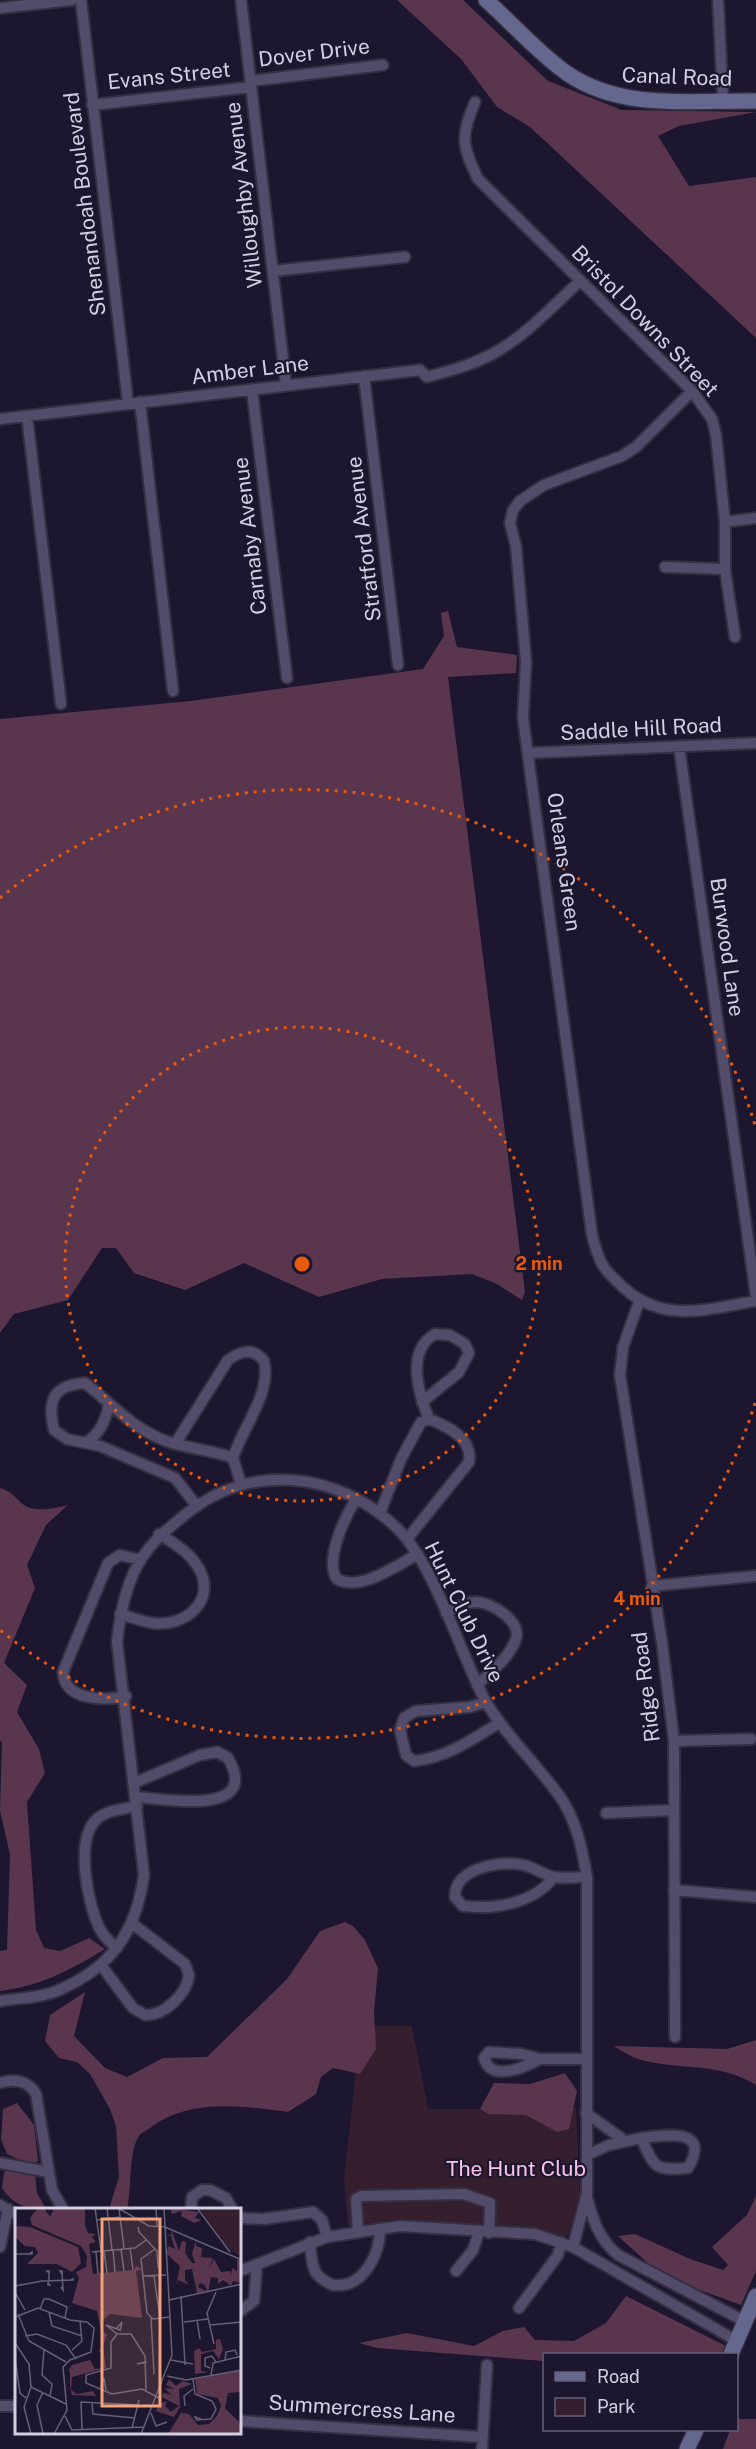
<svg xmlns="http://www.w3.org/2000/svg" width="756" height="2449" font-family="'Public Sans',sans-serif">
<rect width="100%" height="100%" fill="#1c162f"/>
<path fill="#351f2e" d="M361 2026H412L428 2109 576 2108 580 2198 568 2236 399 2219 348 2226 344 2177Z"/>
<path fill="#5a354e" d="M397 0H463L548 81 622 110 756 112 679 126 658 136 689 186 756 177V338L530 127 497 107 461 59Z
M448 611 457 647 517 655 516 673 448 677 525 1292 522 1300 497 1284 472 1274 382 1279 319 1297 244 1263 185 1290 134 1273 116 1248H102L68 1300 14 1314 0 1333V719L191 701 423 669 444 636 441 613Z
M0 1488C12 1491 15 1498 24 1505 35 1513 56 1508 68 1505L46 1525 27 1565 35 1588 4 1663 27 1685 17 1712 39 1749 45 1773 27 1802 36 1930 44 1948 60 1951 89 1938 105 1949C72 1969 39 1987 0 1991V1951L7 1950 10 1855 0 1810 2 1742 0 1741Z
M345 1922 353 1926 365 1940 378 1968 374 2012 376 2049 360 2074 333 2068 321 2077 316 2094 288 2112C243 2106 189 2098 150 2128 147 2130 141 2133 139 2136 128 2152 132 2190 127 2209H109L119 2177 116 2126 110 2109 90 2074 77 2062 59 2058 45 2041 50 2015 85 1992 74 2036 105 2068 127 2077 163 2058 207 2057 287 1979 320 1931Z
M756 2040V2085C718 2061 678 2071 638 2059 629 2056 621 2050 613 2046L727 2049Z
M565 2073 577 2091 569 2129 557 2132 526 2115 489 2114 480 2109 494 2083 530 2084Z
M17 2103 34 2125 38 2161 34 2163 37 2193 46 2209C27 2209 13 2205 2 2188L5 2168 22 2161 7 2154 1 2139 3 2109Z
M756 2196V2271L741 2305 662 2276 618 2236 635 2234 690 2259 723 2270 728 2265 712 2247 747 2215Z
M626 2296 726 2346 721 2354H544V2361L377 2348 359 2343 407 2333 474 2346 503 2331 524 2327 535 2340 574 2341 606 2323Z
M737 2419H756V2449H723L730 2430H736Z"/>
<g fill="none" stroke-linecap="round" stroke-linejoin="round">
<defs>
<path id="minor" d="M81 0 128 403
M241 0 286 385
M718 0 723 100
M0 8 72 0
M251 81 383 65
M475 102C460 136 462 146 478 179L692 391 712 419 716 435 725 522V569L735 637
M92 105 251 87
M273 271 405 257
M364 376 398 665
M252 390 287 678
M692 391 636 447 622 456 544 485 520 501 513 510 510 523 516 546 526 662 523 718 592 1235C600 1265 602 1268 624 1288 664 1324 708 1309 756 1301
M140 402 173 691
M27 416 61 704
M0 419 420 370 427 377C453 370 479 363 501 349 530 331 554 305 579 282
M725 522 756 518
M665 567 725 569
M679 746 756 1296
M528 753 756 743
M639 1302 623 1347 620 1375 662 1643 674 1741 675 2037
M422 1402 459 1372 469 1353 465 1344 450 1335 435 1334C405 1351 419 1395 429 1419
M86 1443C100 1433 105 1422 109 1405
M175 1444 228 1360C241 1351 253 1347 264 1361 272 1393 242 1428 233 1458
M233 1458 241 1484
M356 1499C345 1517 324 1560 337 1579 361 1592 397 1565 418 1554
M196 1505 175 1478 100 1446 67 1439 54 1430C47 1401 53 1385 85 1383 112 1404 135 1431 169 1442 190 1449 212 1450 233 1458
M380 1513 401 1459 421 1422 429 1419C447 1426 473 1438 469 1462L407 1539
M652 1586 756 1576
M446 1613C456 1607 464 1602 476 1602 491 1602 522 1621 516 1639 509 1658 491 1672 477 1685
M120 1614C130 1617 141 1621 152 1623 185 1628 218 1600 198 1567 189 1552 174 1543 159 1534
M126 1696C105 1701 64 1701 63 1672L108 1563 120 1555 141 1560
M486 1702 470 1707 416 1711 404 1718 400 1730 406 1755 414 1761C446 1758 473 1739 499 1723
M674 1741 751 1739
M134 1783 200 1755 217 1752 228 1758C262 1817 165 1799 136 1797
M606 1813 674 1810
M554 1877C534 1903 495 1910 463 1906L455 1897C454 1869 497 1861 518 1864 531 1865 541 1874 554 1877 565 1879 576 1877 587 1877
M674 1890 756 1897
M117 1948C111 1943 105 1938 101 1931 88 1908 74 1839 97 1819 107 1810 124 1809 137 1806
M101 1965 133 2008 145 2015C164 2016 187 1994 189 1975L185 1964 133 1924
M0 2001C18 1998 42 1998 59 1990 112 1967 136 1932 144 1875L117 1642C120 1614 126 1583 141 1559 154 1539 168 1529 186 1514 251 1462 337 1471 397 1528 436 1567 459 1652 486 1702 506 1736 535 1762 558 1794 576 1818 582 1848 587 1877V2193L573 2247
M540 2059C525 2067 491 2083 484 2058L489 2052 521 2054 540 2059H585
M0 2083C14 2078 29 2081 36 2094L52 2190 63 2209
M586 2113 625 2141
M587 2155 609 2145 641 2138C655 2167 653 2171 688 2168 712 2127 665 2135 641 2138
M0 2163 49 2172
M587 2197C593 2221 599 2239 618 2255L746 2322
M0 2205 16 2214
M191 2209 192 2197 202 2190H210L226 2198 232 2209
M240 2218 264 2219 313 2212 322 2220 327 2237
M358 2232 356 2199 361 2196 464 2194 490 2203 489 2233
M310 2242C311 2251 311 2263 315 2271 318 2277 327 2283 333 2285 363 2289 380 2254 380 2229
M0 2247 8 2209
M240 2271 327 2237 400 2226 535 2234 573 2247 737 2341
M456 2271 473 2250 479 2232
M519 2308 558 2255 561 2242
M240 2311 254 2301 257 2264
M0 2406H16
M240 2421 482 2437
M482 2449 487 2365"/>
<path id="secondary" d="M486 0C513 24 539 54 568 74 623 111 693 100 756 101
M731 2354 756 2296
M687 2449 696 2430"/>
</defs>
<use href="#minor" stroke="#342f43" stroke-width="14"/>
<use href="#secondary" stroke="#342f43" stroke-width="18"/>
<use href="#minor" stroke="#524c6a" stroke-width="10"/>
<use href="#secondary" stroke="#66678f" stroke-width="15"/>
</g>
<g fill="none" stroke="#e8590c" stroke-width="3" stroke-dasharray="3 6">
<circle cx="302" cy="1264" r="237"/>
<path d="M755 1403A474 474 0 0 1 0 1630M0 898A474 474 0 0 1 755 1125"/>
</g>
<g text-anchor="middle" stroke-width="4.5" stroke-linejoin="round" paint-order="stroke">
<g font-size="21" fill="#d2cfe1" stroke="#1c162f">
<text transform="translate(314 53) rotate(-7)" y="7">Dover Drive</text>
<text transform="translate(169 76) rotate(-6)" y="7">Evans Street</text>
<text transform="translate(677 77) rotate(2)" y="7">Canal Road</text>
<text transform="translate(244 195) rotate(-97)" y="7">Willoughby Avenue</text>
<text transform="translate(85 204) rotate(-97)" y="7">Shenandoah Boulevard</text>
<text transform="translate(645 321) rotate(46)" y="7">Bristol Downs Street</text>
<text transform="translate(250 370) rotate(-7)" y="7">Amber Lane</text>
<text transform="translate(250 536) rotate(-97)" y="7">Carnaby Avenue</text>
<text transform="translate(364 539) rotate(-97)" y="7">Stratford Avenue</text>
<text transform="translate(641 729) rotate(-3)" y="7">Saddle Hill Road</text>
<text transform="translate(564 862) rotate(82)" y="7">Orleans Green</text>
<text transform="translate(727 947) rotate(82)" y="7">Burwood Lane</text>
<text transform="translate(464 1612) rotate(64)" y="7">Hunt Club Drive</text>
<text transform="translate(646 1687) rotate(-97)" y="7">Ridge Road</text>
<text transform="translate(362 2409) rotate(4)" y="7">Summercress Lane</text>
</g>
<g font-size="21" fill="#f8c3e5" stroke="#1c162f">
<text x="516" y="2176">The Hunt Club</text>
</g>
</g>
<g transform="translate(15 2208)">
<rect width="226" height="226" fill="#1c162f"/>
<path d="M184 0H226V49L215 42Z" fill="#351f2e"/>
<path d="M23 0H29L35 9 39 0H70V17L73 25 81 26 77 29 81 34 74 36 78 66 119 62 121 58 127 61 121 63 127 110 95 106 86 114V123L82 103 57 95 64 70 61 64 71 59 72 48 66 38 17 17 15 10ZM155 0 184 4 180 10 187 12 179 15 166 8 167 3 157 6ZM1 18 15 19 63 39 66 55 57 64 42 56H12L23 45 20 39 10 38 0 29ZM157 23 164 43 167 33 171 34 170 45 177 55H180L177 46 181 32V38L187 40 186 49 198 50 194 60 199 51 206 64 215 63 216 67 217 60 222 63V52H226V75L218 73 216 78 208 72 203 76V70L196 69 193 85 188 73 190 77 185 75 183 79 191 83 182 85 177 61 170 62V72L174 77 163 72 161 78 165 58 152 46 153 38 160 41 156 28 150 27H156ZM86 124 92 126 88 138 91 160 57 169 56 182 62 186 78 183 81 188 57 187 56 184 55 177V166L54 162 57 157 75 152 80 161 88 160 87 144 83 143 87 140ZM205 131 208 141 204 151 198 143 186 146V163L194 164 180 166 179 143 184 140 187 144 201 141V132ZM226 162V184L213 185 210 200 226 216V226H153L166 205 174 206 183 217 194 216 202 208 206 198 203 190 182 186 180 171ZM154 171 161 178 168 173 177 176 164 181 165 199 159 209 141 203 143 196 152 193 150 198 156 204 164 198 147 189 148 185 157 187 149 180 160 181 151 177Z" fill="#5a354e"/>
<path fill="none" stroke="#656076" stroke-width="1.5" d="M80 0 86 43M92 0 97 42M103 0 134 18 150 19 227 52M141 0 142 18M182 0 215 44M104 1 109 40M82 12 105 9M123 19 124 24 142 43 143 60M115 40 118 62M106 41 109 63M140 41 126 51 132 105 138 111 155 109M98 42 100 64M89 43 92 65M77 44 120 40 131 32M81 44 83 66M0 46H17V44L14 46M128 68 151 67M139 68 145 110M33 75 35 77H33V75L34 72V63H32L34 65M0 78 27 73 58 72V71L56 72M46 79 48 82 47 63H45L47 66M0 84 10 102M166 88 170 157M154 92 227 76M25 101 29 91H34L52 99 50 110M34 104 37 118 67 128M3 106 14 133 51 154M0 109 23 100 55 112 72 114 79 120 76 144 55 152 48 159 52 202 39 226M136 110 139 166M182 112 185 131M169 114 193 111M195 117 227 114M101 121 107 114 105 123M102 126 91 117 105 122M10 128 22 126 51 137 61 151M0 135 14 156 16 179 9 199 16 226M199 136 192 105 201 84M29 141 27 167 37 176 35 188M57 142 67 133 65 113M0 150 5 185 11 190M156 152 178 156M210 152 211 144 220 142 222 147M130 154 122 156 132 154M195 160 190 158V150L197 148 201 154M196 167 198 155 227 148M152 168 171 172 227 162M178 171 180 186 197 193 201 201 196 211 182 212 180 209 186 211M16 179 51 196M86 179 89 170 91 182M131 182 130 148 116 126H102L96 134V160L71 167V175L97 186 127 181 144 190M77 194 78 206 120 210M170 198 169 188 178 181M136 205 141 218 152 214M50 208 57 222 129 219M117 220 124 192M67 221 66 194 124 197M28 226 22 197 28 184M126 226 157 147 149 0"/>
<path fill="#f0a279" fill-opacity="0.15" stroke="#f0a279" stroke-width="3" d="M87 11H145V198H87Z"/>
<rect width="226" height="226" fill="none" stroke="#d2cfe1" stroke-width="3"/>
</g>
<circle cx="302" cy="1264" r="9" fill="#e8590c" stroke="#1c162f" stroke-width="3"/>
<g font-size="18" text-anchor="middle" font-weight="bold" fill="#e8590c" stroke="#1c162f" stroke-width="4.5" stroke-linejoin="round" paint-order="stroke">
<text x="539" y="1270">2 min</text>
<text x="637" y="1605">4 min</text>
</g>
<rect x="543" y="2353" width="195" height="78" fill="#1c162f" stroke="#656076" stroke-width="1.5"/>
<rect x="555" y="2372" width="30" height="9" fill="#66678f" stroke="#656076" stroke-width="1.5"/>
<text x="597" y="2383" font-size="18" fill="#d2cfe1">Road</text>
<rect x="555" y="2398" width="30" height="18" fill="#351f2e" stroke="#656076" stroke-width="1.5"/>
<text x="597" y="2413" font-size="18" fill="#d2cfe1">Park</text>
</svg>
